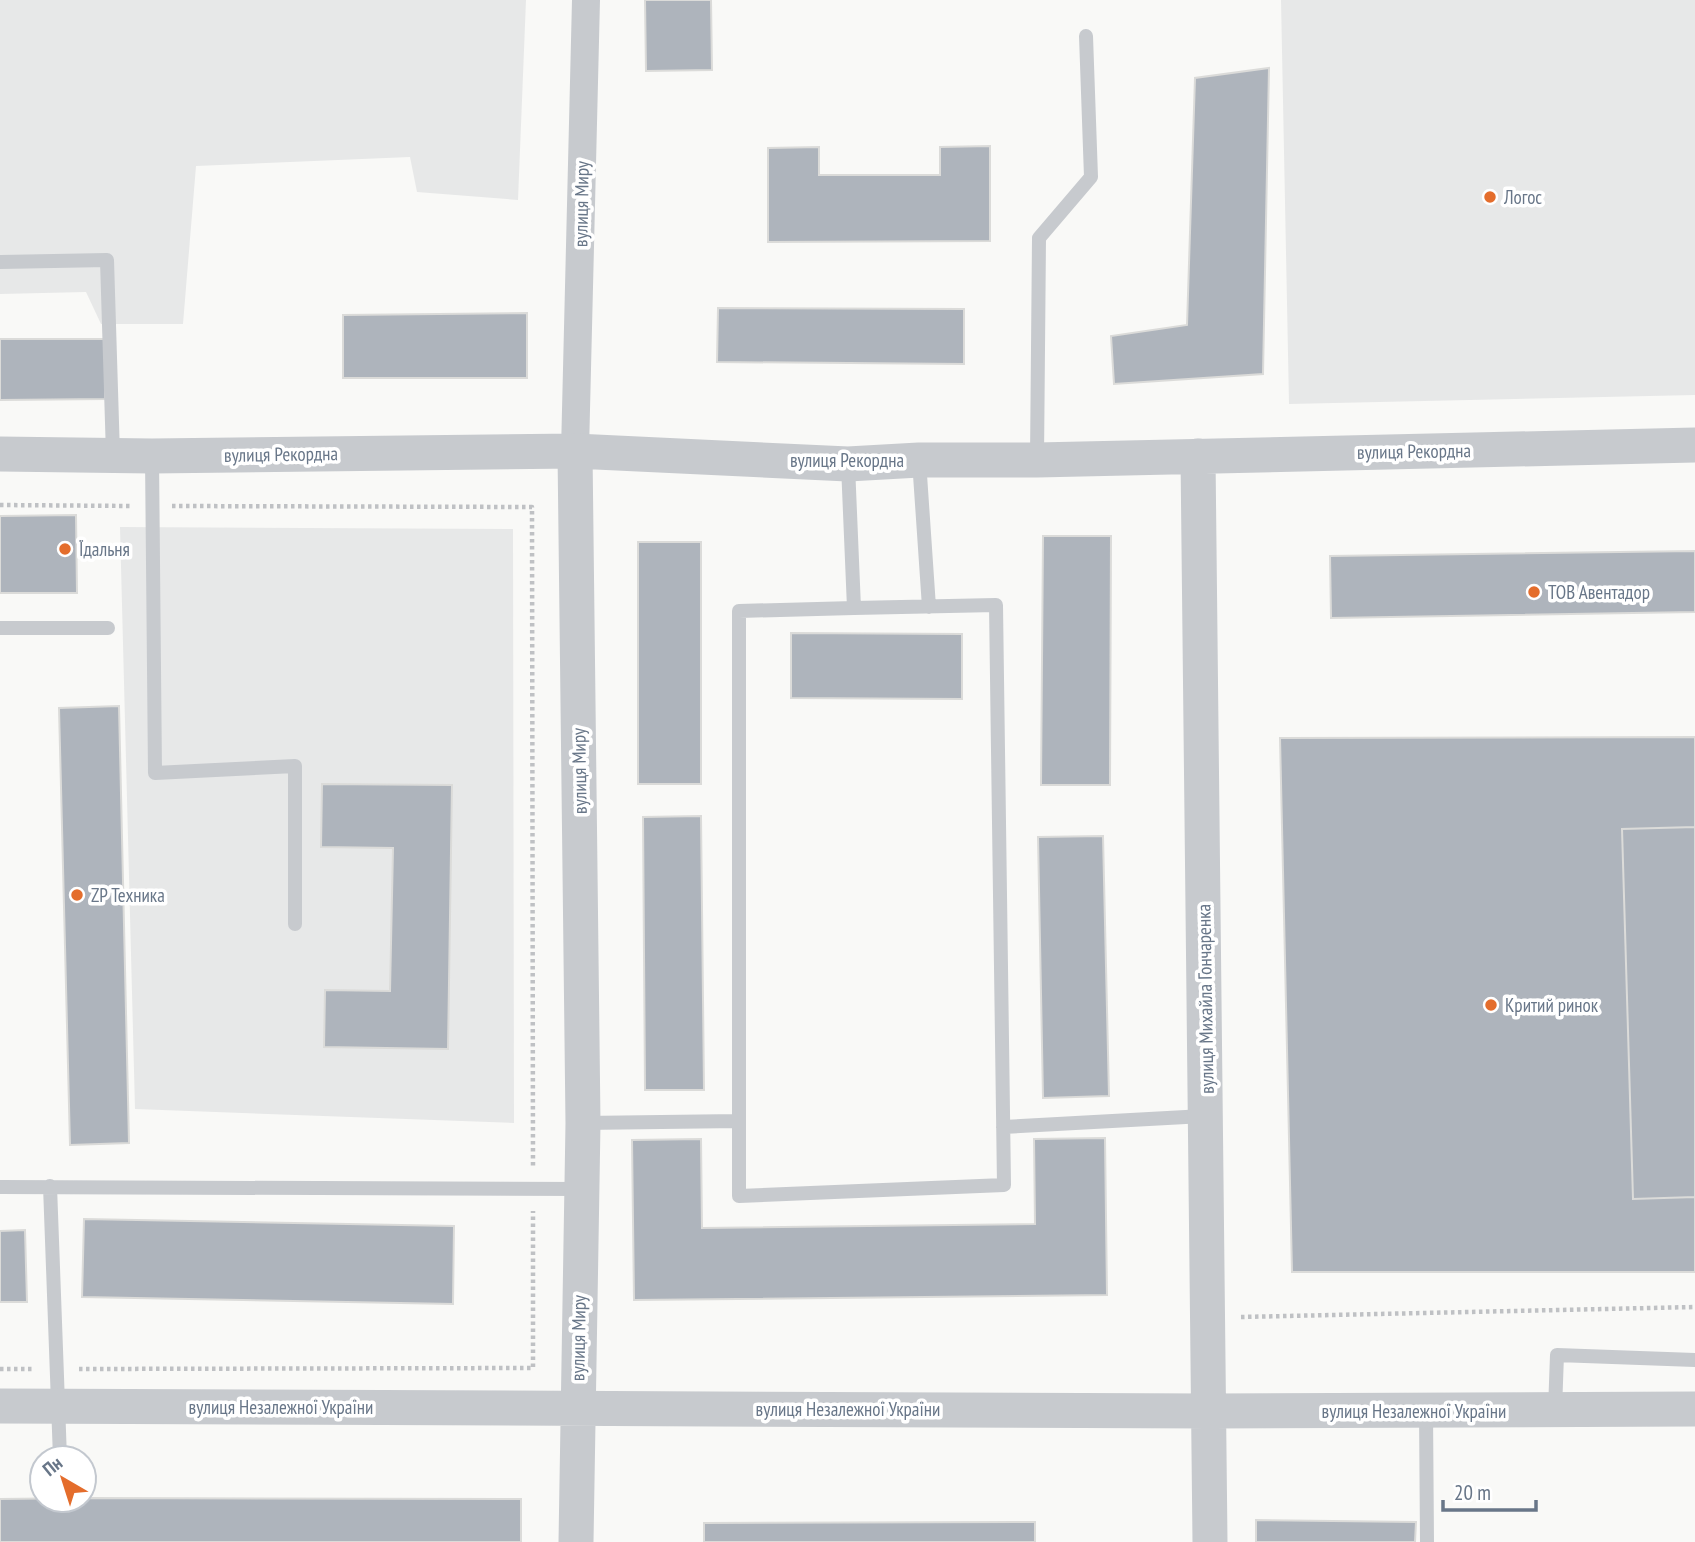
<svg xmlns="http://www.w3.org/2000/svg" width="1695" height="1542" font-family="'PT Sans Narrow',sans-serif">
<rect width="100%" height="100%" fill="#f9f9f7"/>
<path fill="#e7e8e8" d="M0 0H526L518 200 417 192 410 157 196 166 183 324H101L86 292 0 294Z
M1281 0H1695V395L1289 404Z
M120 527 513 529 514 1123 135 1109Z"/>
<path fill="#aeb4bc" stroke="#dbdbd9" stroke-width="2" d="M645 0H711L712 70 646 71Z
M1269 68 1263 374 1114 384 1111 336 1187 325 1195 78Z
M990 146V241L768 242V148L819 147V175H940V147Z
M718 308 964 309V364L717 362Z
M527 313V378H343V315Z
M0 339H105V399L0 400Z
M76 515 77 593H0V516Z
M1043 536H1111L1110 785H1041Z
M638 542H701V784H638Z
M1695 551V612L1331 618 1330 556Z
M791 633 962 634V699L791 698Z
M119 706 129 1143 70 1145 59 708Z
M1695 737V1272H1292L1280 738Z
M322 784 452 785 448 1049 324 1047 325 990 390 991 393 848 321 847Z
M701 816 704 1090H645L643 817Z
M1695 827V1197L1633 1199 1622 829Z
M1103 836 1109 1096 1043 1098 1038 837Z
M1105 1138 1107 1295 634 1300 632 1140 701 1139 702 1228 1035 1224 1034 1139Z
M84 1219 454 1226 453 1304 82 1297Z
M25 1230 27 1302H0V1231Z
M84 1498 521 1499V1542H0V1499Z
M1256 1520 1416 1522 1415 1542H1256Z
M1035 1522V1542H704V1523Z"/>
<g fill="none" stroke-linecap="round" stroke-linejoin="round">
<path stroke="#bfc1c4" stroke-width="4.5" stroke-dasharray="3.5 3.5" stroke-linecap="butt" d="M0 505 132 506
M172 506 532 507 533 1168
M1241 1317 1695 1307
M0 1369H35
M79 1369 533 1368V1211"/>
<path stroke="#c7cace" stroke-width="14" d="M0 262 107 260 113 455
M152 457 155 773 295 766V924
M1037 459 1039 238 1091 177 1086 36
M919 460 929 607
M848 465 854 608 739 611V1196L1004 1185 996 605 854 608
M0 628H108
M583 1123 739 1121
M1003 1127 1204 1116
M50 1186 60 1458
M0 1187 582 1189
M1555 1410 1557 1355 1695 1360
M1426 1411 1427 1542"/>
<path stroke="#c7cace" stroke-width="28" d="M575 451 586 0"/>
<path stroke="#c7cace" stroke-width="35" d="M575 451 583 1123 576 1542
M0 454 152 456 575 451 848 464 919 460H1037L1695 445
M1198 456 1210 1542
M0 1406 1210 1411 1695 1409"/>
</g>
<g fill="#e46d2c" stroke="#fff" stroke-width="2.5">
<circle cx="1490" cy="197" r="7"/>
<circle cx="65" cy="549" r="7"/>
<circle cx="1534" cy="592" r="7"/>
<circle cx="77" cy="895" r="7"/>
<circle cx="1491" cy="1005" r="7"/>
</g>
<g text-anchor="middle" stroke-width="7" stroke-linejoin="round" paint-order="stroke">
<g font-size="19" fill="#687688" stroke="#fff" text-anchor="start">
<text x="1504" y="204">Логос</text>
<text x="79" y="556">Їдальня</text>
<text x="1548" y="599">ТОВ Авентадор</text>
<text x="91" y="902">ZP Техника</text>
<text x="1505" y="1012">Критий ринок</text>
</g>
<g font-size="19" fill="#687688" stroke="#fff">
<text transform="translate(581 204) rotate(-89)" y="7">вулиця Миру</text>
<text transform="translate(1414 451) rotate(-1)" y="7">вулиця Рекордна</text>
<text transform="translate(281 454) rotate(-1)" y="7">вулиця Рекордна</text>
<text x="847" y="467">вулиця Рекордна</text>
<text transform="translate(579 771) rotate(-91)" y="7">вулиця Миру</text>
<text transform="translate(1205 999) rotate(-91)" y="7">вулиця Михайла Гончаренка</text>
<text transform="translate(578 1338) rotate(-89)" y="7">вулиця Миру</text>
<text x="281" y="1414">вулиця Незалежної України</text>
<text x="848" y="1416">вулиця Незалежної України</text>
<text x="1414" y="1418">вулиця Незалежної України</text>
</g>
</g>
<g transform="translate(63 1479) rotate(321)"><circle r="33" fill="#ffffff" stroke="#c3c8cf" stroke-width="2"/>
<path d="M0-5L12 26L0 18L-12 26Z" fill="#e46d2c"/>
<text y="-10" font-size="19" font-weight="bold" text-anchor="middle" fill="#687688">Пн</text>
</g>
<path d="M1443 1500v10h93v-10" fill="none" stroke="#687688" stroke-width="3.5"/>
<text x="1454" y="1500" font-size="21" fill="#687688" stroke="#ffffff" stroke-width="5" paint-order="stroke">20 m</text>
</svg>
